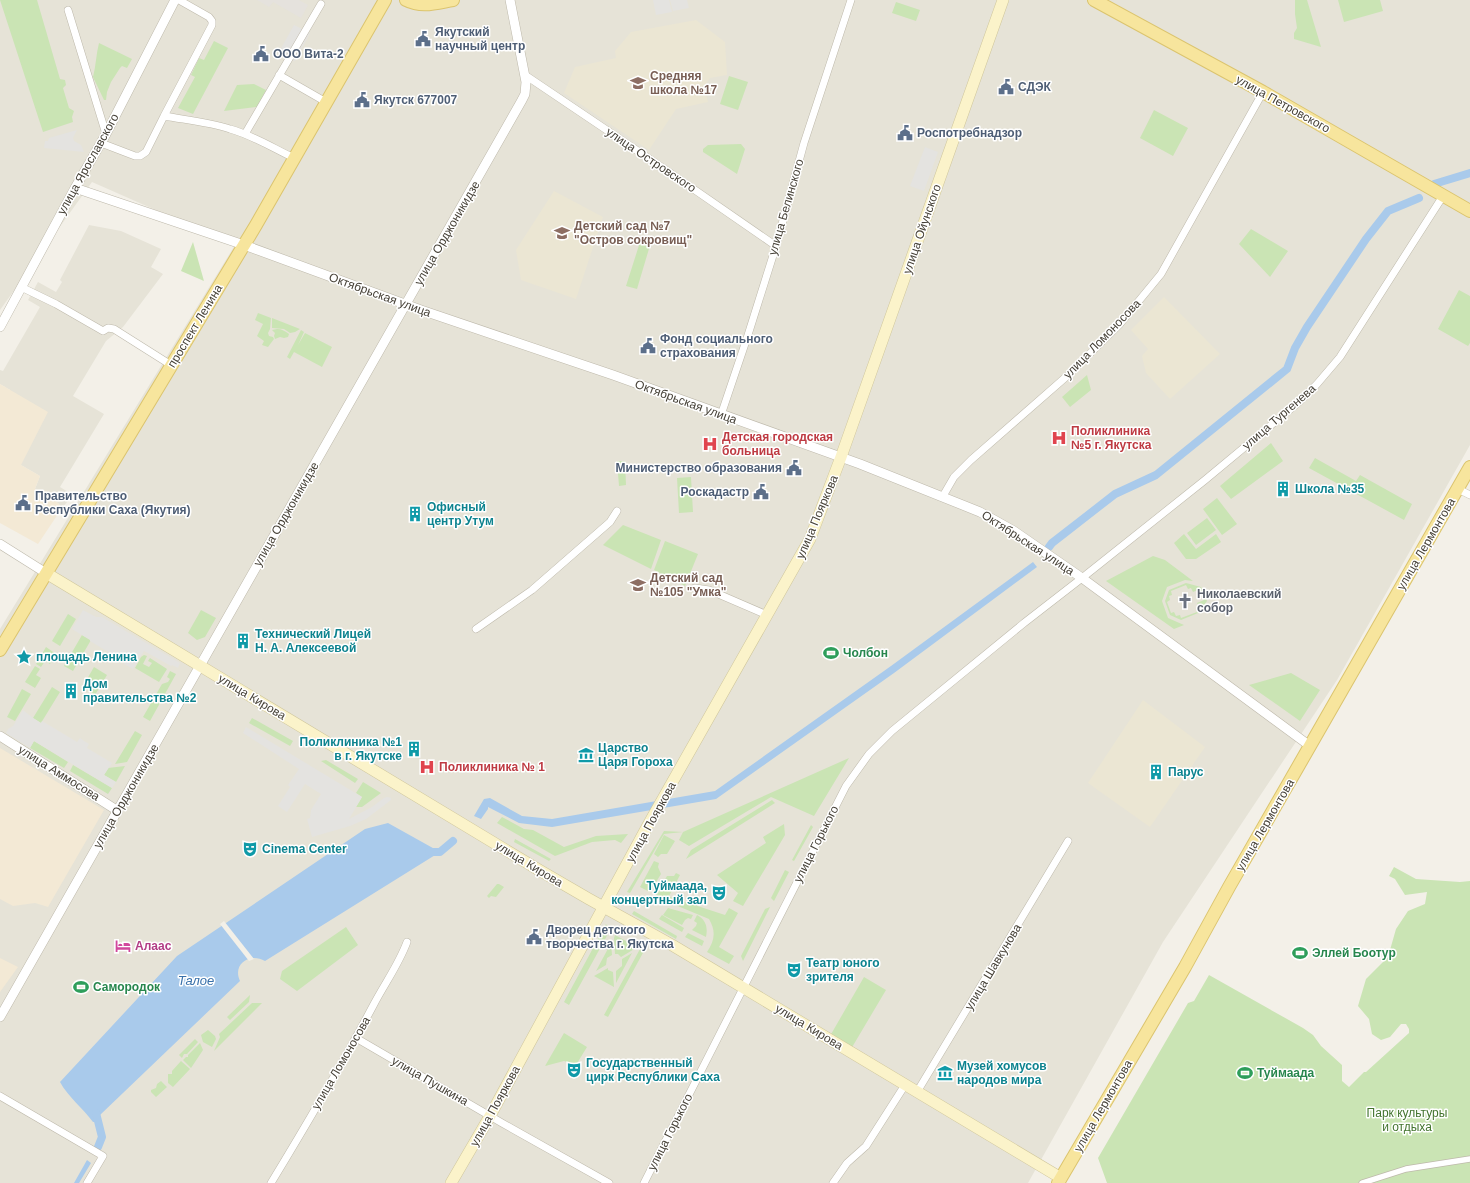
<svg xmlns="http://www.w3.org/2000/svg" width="1470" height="1183" font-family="Helvetica,sans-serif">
<rect width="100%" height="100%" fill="#f3f0e8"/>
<path fill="#e6e3d7" d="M0 0H1470V445L1337 680 1163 942 1028 1183H0V629L235 245 92 182 0 310Z
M89 225 121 231 161 249 151 267 163 274 123 327 106 341 73 396 104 414 60 487 73 495 62 508 58 503 35 489 40 476 21 465 10 390 0 384V370L3 371 40 307 28 300 38 282 56 292 62 282 60 280Z"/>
<path fill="#f3e9d5" d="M0 384 48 412 21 465 40 476 35 489 58 503 62 508 38 544 0 523Z
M0 748 104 810 48 907 35 903 13 906 0 899Z
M0 958 18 967 0 992Z"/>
<path fill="#e5e2dd" d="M257 0H299L308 5 301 18 273 2 269 7Z"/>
<path fill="#ebe6d3" d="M696 20 725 42 727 75 710 78 704 87 708 102 676 109 649 150 564 93 575 67 616 58 615 51 631 32Z
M554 191 603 217 576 299 521 280 516 250Z
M1164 297 1220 354 1170 399 1146 373 1142 356 1148 349 1131 330Z
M1143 700 1205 747 1150 827 1088 783Z"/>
<path fill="#cae4b4" d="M0 0H37L60 79 65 80 66 85 63 88 69 108 74 111 72 117 73 122 43 132Z
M1295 0H1307L1321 47 1294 39V33L1297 28 1295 14Z
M1338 0H1380L1383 11 1344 22Z
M896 2 920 10 916 21 892 13Z
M214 41 228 48 193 114 178 108 195 77 191 75 199 58 204 60Z
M99 43 132 59 127 68 122 66 120 68 111 82 107 92 106 100H104L93 77C96 66 96 54 99 43Z
M729 76 748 82 738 110 720 104Z
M254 84 266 90 257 107 224 111 237 85Z
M1154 110 1188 128 1173 156 1140 138Z
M741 144 745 149 737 174 703 152V149L708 145Z
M1251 229 1288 251 1270 277 1239 244Z
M641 239 651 242 637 289 626 286Z
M193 242 204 281 181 271Z
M1459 290 1470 296V343L1468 346 1438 329Z
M258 313 271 318 270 329 268 333 269 336 273 337 274 339 268 347 262 345 264 341 257 336 263 324 255 320Z
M272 318 300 329 295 332 290 333 284 329 272 328Z
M277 329C282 329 285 331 289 334L288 337 284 338 280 337 275 339 274 336 275 333 272 330Z
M301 330 304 332 298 345 305 333 332 347 322 367 294 352 290 359 287 357Z
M1087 375 1091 390 1070 407 1062 397Z
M1271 443 1283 461 1231 499 1220 486Z
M1315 458 1356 481 1360 475 1412 504 1404 520 1309 468Z
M617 461H625L626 485 619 486Z
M691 477 693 512 679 513 677 478Z
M1217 498 1237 524 1222 535 1203 509Z
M1207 518 1216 530 1196 545 1187 533Z
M623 525 661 540 651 569 603 545Z
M1184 534 1196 549 1216 534 1221 542 1196 559H1186L1174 543Z
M665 541 698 554 685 586 654 570Z
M1153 556 1165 560 1193 581 1185 580 1167 587 1162 601 1168 618 1184 625 1174 629 1106 581Z
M1186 583 1201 587 1203 591H1201L1200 589 1193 592 1191 588 1188 589 1186 585 1171 591 1172 595 1169 596 1170 600 1167 602 1171 613 1174 612 1176 616 1180 615 1181 618 1197 612 1196 609 1199 607 1197 603 1204 600V597H1205L1207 601 1198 613 1181 620 1170 615 1165 601 1169 590Z
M201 610 216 618 205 637 197 640 188 633Z
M68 614 76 619 60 646 52 641Z
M82 635 91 640 73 671 64 666Z
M46 647 56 654 50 664 45 661 41 667 36 664Z
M144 655 147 656 143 664 149 667 152 663 148 661 150 658 167 669 159 682 135 668 141 657Z
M35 666 40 669 36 675 41 678 35 688 25 682Z
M94 667 107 675 95 695 86 689V688L83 686Z
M170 671 176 674 150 721 143 717 162 684 168 682 170 679 167 677Z
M1291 673 1320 690 1300 721 1249 685Z
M52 687 60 692 41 723 33 718Z
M22 689 31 694 15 721 7 717Z
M252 718 293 741 290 746 249 723Z
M135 731 142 735 127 762 115 764Z
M34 741 68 762 64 768 30 748Z
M849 758 814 816 771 797 689 846 679 840 683 832 664 834 630 893 627 892 664 831 683 832Z
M326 760 358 779 355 783 321 761Z
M73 765 112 788 108 794 70 771Z
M125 766 116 782 104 775 108 768Z
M363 782 381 793 362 807H356L362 797 356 793Z
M772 800 775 803 686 859 691 850Z
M502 817 524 829 533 830 564 847 596 836 628 834 621 843 615 840 592 842 555 856 497 823Z
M784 824 785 835 743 906 733 901 738 893 717 875 766 843 763 837Z
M811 825 813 827 794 861 792 860Z
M664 835 675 841 667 854H661L658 857 654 854Z
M515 839 551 859 549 861 514 842Z
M654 861 659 863 658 867 661 874 650 892 640 887Z
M1394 867 1416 879 1460 882 1470 881V1183H1107L1098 1158 1188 1003 1194 1001 1209 975 1303 1028 1313 1035 1321 1046 1342 1065V1081L1349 1087 1364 1072H1366L1409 1033V1029L1406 1024H1401L1390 1037 1381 1040 1372 1034 1369 1019 1358 1006 1366 979 1388 957 1396 929 1408 911 1425 904 1427 892 1405 895 1395 879 1389 876Z
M785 870 789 872 774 901 771 898Z
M676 873 680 875 667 900 656 895 667 876H674Z
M497 884H499L504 887 496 897 491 896 489 898 487 896Z
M670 897 725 915 729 908 738 913 719 947 734 956 729 964 707 952C715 940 716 931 709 919L668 902Z
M770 907 743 961 741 956 765 909Z
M668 908 693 915 691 919 688 918 685 920 682 925 663 915Z
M634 911 677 936 676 939 632 914Z
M662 915 684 928 682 932 659 919Z
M697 915C706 920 708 927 706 937L692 930 696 926 697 923 694 921Z
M606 924 609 932 569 1005 564 1002Z
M346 927 358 945 297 991 280 979 282 971Z
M688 933 704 941 702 946 685 937Z
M615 935 637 947 636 948 621 957 618 954H615L614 938Z
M611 943 612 955 607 958 606 965 596 971Z
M640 949 644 951 608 1017 604 1015Z
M632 953 616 983V971L622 966V959Z
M608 968V970L613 972 614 987 594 976Z
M864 977 886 990 851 1049 830 1036Z
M250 995 249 1002 230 1020 227 1017Z
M252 1003H262L214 1051 220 1037 219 1034Z
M208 1030 215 1036 216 1039 212 1047 203 1042 201 1035Z
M564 1033 587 1047 576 1065 564 1061 545 1066Z
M195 1039 198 1042 187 1054H184L182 1058 179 1055Z
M200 1043 203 1050 191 1068 183 1060 186 1057H188V1055Z
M181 1061 190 1069 173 1087 168 1083V1074H172V1071Z
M161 1081 167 1087 156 1097 151 1092V1090L156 1088 157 1084Z"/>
<path fill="#e4e3e0" d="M653 0H669L672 12 656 15Z
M670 0H687L689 8 673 11Z
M294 25 310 33 295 61 278 54Z
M77 130 73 138 74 141 81 145 84 152 44 148 45 141H48L49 138Z
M925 147 938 152 924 191 910 186Z
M83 610 96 617H102L180 663 178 668 172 665 171 666 144 651 133 669 124 664 125 662 90 641V640L72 629Z
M23 710 33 718 41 723 42 721 77 742 80 738 84 741 89 744 87 748 112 763 104 775 116 782 112 788 34 741 30 748 6 733 8 729 13 726Z
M246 727 362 797 349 819 372 807 384 798 387 797 391 798V800L366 819 350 826 312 837 307 819 310 818 311 810 321 794 305 784 287 812 278 806 290 787 288 785 299 769 243 733Z"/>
<path fill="#a9caeb" d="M1033 562 1037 567 894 673 716 799 552 827 519 823 488 807V809L481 819 474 816 484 799 490 798 522 816 552 819 715 791 891 666Z
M388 823 440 852 265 961C250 952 232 964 240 981L100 1115V1122H93C83 1108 68 1097 60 1082L177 956 365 829Z
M87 1160 91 1163 79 1183H74Z"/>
<path fill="#f3f0e8" d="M224 921 254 959 249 961 220 924Z"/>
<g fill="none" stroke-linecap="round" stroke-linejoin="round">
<path stroke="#a9caeb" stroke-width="8" d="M1434 184 1470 173
M1049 547 1052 543 1115 494 1156 475 1287 369 1295 348 1307 327 1366 239 1388 211 1419 198
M429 852H440L453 841
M96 1113 102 1137 98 1147"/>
<defs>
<path id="pedestrian" d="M1362 1183 1406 1169 1470 1159"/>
<path id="minor" d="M68 10 106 134
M279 75 326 102
M525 75 666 170 776 246
M164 116 212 25V21L209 17 179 0
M245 134 321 4
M101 143 135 156H140L146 152 164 116C186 120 209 122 230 129 252 135 273 148 294 158
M21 287 56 304 103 331 108 328 114 329 171 365
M721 415 748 335 776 246 804 143 851 0
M1458 489 1470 495
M943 496 954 477 971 460 1067 376 1119 325 1161 274 1263 92
M695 588 709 590 767 615
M476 629 532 590 610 522 617 511
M356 1038 502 1123 609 1183
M917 1092 1068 841
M0 1096 103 1156 87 1183
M271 1183C307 1124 342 1064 374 1004 385 983 399 964 407 942
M644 1183 846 786 869 754 892 731 1024 623 1082 578 1205 480 1299 402 1317 384 1340 357 1443 196
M833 1183 847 1163 866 1146 905 1085"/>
<path id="tertiary" d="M75 188 244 245 421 310 613 375 860 464 980 512 1014 531 1082 578 1310 746
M0 327 75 188 106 134 175 0
M0 544 46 573
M0 736 118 811
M0 1017 522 100 525 94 526 82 510 0"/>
<path id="secondary" d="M46 573 539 870 589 899 672 945 1061 1178
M451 1183 490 1116 648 825 810 539 841 457 1003 0"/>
<path id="primary" d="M406 0C422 8 436 3 453 0
M1094 0 1263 92 1470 211
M0 650 256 225 385 0
M1058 1183 1185 967 1229 887 1470 467"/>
</defs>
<use href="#pedestrian" stroke="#beb9ab" stroke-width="7"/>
<use href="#minor" stroke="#beb9ab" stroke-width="8"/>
<use href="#tertiary" stroke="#beb9ab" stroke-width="10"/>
<use href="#secondary" stroke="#cfc69b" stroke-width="12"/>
<use href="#primary" stroke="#dbc46e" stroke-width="14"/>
<use href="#pedestrian" stroke="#fff" stroke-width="5.5"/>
<use href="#minor" stroke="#fff" stroke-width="7"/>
<use href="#tertiary" stroke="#fff" stroke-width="9"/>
<use href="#secondary" stroke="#fbf3ca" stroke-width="11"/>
<use href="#primary" stroke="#f7e59d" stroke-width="12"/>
</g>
<defs>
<symbol id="civic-bare" viewBox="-9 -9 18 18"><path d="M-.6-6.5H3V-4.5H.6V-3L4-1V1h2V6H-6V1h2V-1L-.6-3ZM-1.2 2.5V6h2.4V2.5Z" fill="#5c6f8a" stroke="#fff" stroke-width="2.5" paint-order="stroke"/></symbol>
<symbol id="school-bare" viewBox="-9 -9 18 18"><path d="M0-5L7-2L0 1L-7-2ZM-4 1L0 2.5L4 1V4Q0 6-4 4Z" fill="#8d6e63" stroke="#fff" stroke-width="2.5" paint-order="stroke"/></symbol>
<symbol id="hospital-bare" viewBox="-9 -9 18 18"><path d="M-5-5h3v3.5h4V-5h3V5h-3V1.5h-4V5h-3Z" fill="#e0444e" stroke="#fff" stroke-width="2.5" paint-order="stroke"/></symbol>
<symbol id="building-bare" viewBox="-9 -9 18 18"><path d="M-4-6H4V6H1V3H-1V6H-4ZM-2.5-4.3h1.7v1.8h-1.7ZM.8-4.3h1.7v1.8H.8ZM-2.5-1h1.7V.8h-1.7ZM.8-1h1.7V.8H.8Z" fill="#0f9aa8" stroke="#fff" stroke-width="2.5" paint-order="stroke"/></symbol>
<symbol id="church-bare" viewBox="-9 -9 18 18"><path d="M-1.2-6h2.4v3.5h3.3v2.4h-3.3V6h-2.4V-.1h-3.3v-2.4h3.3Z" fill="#6b7280" stroke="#fff" stroke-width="2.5" paint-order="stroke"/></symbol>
<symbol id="stadium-bare" viewBox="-9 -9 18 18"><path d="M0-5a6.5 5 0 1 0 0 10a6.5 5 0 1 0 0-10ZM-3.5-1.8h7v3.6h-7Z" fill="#2e9e5b" stroke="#fff" stroke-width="2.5" paint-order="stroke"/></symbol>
<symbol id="sight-bare" viewBox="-9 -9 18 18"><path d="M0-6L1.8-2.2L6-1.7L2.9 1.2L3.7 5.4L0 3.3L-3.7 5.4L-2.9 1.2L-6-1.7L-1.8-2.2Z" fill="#0f9aa8" stroke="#fff" stroke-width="2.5" paint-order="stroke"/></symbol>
<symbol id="museum-bare" viewBox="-9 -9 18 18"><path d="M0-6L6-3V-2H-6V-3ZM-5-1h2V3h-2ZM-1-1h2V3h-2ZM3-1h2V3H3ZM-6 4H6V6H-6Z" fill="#0f9aa8" stroke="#fff" stroke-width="2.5" paint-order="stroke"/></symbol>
<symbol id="theatre-bare" viewBox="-9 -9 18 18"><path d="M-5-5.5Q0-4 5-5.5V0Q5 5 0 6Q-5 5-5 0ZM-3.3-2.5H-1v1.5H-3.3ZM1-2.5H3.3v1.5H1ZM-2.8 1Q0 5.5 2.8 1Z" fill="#0f9aa8" stroke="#fff" stroke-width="2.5" paint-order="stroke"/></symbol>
<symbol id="hotel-bare" viewBox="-9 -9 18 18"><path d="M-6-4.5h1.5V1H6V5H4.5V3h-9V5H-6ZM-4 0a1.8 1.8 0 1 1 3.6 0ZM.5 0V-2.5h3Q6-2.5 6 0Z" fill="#d1479c" stroke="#fff" stroke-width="2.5" paint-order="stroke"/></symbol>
</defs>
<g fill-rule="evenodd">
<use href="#civic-bare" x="412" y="28" width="22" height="22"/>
<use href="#civic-bare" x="250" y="43" width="22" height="22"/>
<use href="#school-bare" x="627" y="72" width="22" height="22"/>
<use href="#civic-bare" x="995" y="76" width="22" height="22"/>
<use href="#civic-bare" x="351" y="89" width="22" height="22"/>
<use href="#civic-bare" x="894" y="122" width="22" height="22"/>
<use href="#school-bare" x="551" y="222" width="22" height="22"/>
<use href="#civic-bare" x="637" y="335" width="22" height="22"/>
<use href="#hospital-bare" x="1048" y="427" width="22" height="22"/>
<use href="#hospital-bare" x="699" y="433" width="22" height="22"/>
<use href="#civic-bare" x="783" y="457" width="22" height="22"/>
<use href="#building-bare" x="1272" y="478" width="22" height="22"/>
<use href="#civic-bare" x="750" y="481" width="22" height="22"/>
<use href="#civic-bare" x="12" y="492" width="22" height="22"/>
<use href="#building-bare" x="404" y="503" width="22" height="22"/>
<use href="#school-bare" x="627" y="574" width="22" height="22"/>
<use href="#church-bare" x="1174" y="590" width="22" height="22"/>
<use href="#building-bare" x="232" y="630" width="22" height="22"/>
<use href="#stadium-bare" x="820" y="642" width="22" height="22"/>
<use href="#sight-bare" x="13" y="646" width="22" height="22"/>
<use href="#building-bare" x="60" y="680" width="22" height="22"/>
<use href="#building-bare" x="403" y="738" width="22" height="22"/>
<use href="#museum-bare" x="575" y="744" width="22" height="22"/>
<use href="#hospital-bare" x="416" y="756" width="22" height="22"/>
<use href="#building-bare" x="1145" y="761" width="22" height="22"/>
<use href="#theatre-bare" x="239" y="838" width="22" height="22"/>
<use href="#theatre-bare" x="708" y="882" width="22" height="22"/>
<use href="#civic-bare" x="523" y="926" width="22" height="22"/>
<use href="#hotel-bare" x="112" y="935" width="22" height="22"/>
<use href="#stadium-bare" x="1289" y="942" width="22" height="22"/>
<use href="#theatre-bare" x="783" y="959" width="22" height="22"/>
<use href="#stadium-bare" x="70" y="976" width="22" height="22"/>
<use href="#theatre-bare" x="563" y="1059" width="22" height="22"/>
<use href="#museum-bare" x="934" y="1062" width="22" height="22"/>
<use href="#stadium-bare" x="1234" y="1062" width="22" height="22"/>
</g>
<g text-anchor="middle" stroke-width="3" stroke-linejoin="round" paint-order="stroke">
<g font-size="12" font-weight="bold" fill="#4e5e75" stroke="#fff" text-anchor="start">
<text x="435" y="36">Якутский<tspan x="435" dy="14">научный центр</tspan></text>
<text x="273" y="58">ООО Вита-2</text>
<text x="1018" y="91">СДЭК</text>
<text x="374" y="104">Якутск 677007</text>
<text x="917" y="137">Роспотребнадзор</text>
<text x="660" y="343">Фонд социального<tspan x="660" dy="14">страхования</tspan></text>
<text x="782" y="472" text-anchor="end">Министерство образования</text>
<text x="749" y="496" text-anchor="end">Роскадастр</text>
<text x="35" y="500">Правительство<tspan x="35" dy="14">Республики Саха (Якутия)</tspan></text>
<text x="546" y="934">Дворец детского<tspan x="546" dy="14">творчества г. Якутска</tspan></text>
</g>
<g font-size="12" font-weight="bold" fill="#785e54" stroke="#fff" text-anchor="start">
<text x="650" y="80">Средняя<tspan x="650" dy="14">школа №17</tspan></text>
<text x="574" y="230">Детский сад №7<tspan x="574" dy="14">"Остров сокровищ"</tspan></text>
<text x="650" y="582">Детский сад<tspan x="650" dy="14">№105 "Умка"</tspan></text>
</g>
<g font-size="12" fill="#464137" stroke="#fff">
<text transform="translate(1283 104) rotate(29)" y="4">улица Петровского</text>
<text transform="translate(651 160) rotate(34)" y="4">улица Островского</text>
<text transform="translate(88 164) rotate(-61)" y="4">улица Ярославского</text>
<text transform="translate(786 207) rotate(-74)" y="4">улица Белинского</text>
<text transform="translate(922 229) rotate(-71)" y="4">улица Ойунского</text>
<text transform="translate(447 233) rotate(-60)" y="4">улица Орджоникидзе</text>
<text transform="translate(380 295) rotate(20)" y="4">Октябрьская улица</text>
<text transform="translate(195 326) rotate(-59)" y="4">проспект Ленина</text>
<text transform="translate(1102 339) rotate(-46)" y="4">улица Ломоносова</text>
<text transform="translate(686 402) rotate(20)" y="4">Октябрьская улица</text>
<text transform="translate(1279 417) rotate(-41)" y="4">улица Тургенева</text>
<text transform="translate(286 514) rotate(-60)" y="4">улица Орджоникидзе</text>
<text transform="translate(817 517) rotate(-67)" y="4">улица Пояркова</text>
<text transform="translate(1028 543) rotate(33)" y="4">Октябрьская улица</text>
<text transform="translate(1426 544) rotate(-60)" y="4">улица Лермонтова</text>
<text transform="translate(252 697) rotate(31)" y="4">улица Кирова</text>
<text transform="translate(59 773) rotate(32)" y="4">улица Аммосова</text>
<text transform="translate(126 796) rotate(-60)" y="4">улица Орджоникидзе</text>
<text transform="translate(651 822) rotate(-61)" y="4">улица Пояркова</text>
<text transform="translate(1265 825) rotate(-60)" y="4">улица Лермонтова</text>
<text transform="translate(816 844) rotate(-63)" y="4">улица Горького</text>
<text transform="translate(529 864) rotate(31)" y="4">улица Кирова</text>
<text transform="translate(993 967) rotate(-59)" y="4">улица Шавкунова</text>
<text transform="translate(809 1027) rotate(31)" y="4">улица Кирова</text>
<text transform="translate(341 1063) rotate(-60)" y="4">улица Ломоносова</text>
<text transform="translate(430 1081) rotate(30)" y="4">улица Пушкина</text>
<text transform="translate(495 1106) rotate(-61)" y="4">улица Пояркова</text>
<text transform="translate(1103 1106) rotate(-60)" y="4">улица Лермонтова</text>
<text transform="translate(670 1132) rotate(-63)" y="4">улица Горького</text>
</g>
<g font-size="12" font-weight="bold" fill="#be3a42" stroke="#fff" text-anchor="start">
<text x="1071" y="435">Поликлиника<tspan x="1071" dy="14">№5 г. Якутска</tspan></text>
<text x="722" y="441">Детская городская<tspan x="722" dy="14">больница</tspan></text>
<text x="439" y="771">Поликлиника № 1</text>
</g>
<g font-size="12" font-weight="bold" fill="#0d838f" stroke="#fff" text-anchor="start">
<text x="1295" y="493">Школа №35</text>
<text x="427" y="511">Офисный<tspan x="427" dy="14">центр Утум</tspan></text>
<text x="255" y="638">Технический Лицей<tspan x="255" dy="14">Н. А. Алексеевой</tspan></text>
<text x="36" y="661">площадь Ленина</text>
<text x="83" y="688">Дом<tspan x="83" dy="14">правительства №2</tspan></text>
<text x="402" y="746" text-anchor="end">Поликлиника №1<tspan x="402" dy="14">в г. Якутске</tspan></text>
<text x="598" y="752">Царство<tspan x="598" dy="14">Царя Гороха</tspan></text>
<text x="1168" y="776">Парус</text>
<text x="262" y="853">Cinema Center</text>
<text x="707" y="890" text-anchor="end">Туймаада,<tspan x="707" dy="14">концертный зал</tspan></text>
<text x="806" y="967">Театр юного<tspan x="806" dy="14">зрителя</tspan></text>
<text x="586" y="1067">Государственный<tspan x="586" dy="14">цирк Республики Саха</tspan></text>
<text x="957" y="1070">Музей хомусов<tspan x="957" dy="14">народов мира</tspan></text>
</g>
<g font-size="12" font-weight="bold" fill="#5b616d" stroke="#fff" text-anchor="start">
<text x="1197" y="598">Николаевский<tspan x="1197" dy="14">собор</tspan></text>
</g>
<g font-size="12" font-weight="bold" fill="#27864d" stroke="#fff" text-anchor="start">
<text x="843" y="657">Чолбон</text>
<text x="1312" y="957">Эллей Боотур</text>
<text x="93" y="991">Самородок</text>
<text x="1257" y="1077">Туймаада</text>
</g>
<g font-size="12" font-weight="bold" fill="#b23c85" stroke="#fff" text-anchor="start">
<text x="135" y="950">Алаас</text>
</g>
<g font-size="12" fill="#43742e" stroke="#fff">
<text x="1407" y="1117">Парк культуры<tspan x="1407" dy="14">и отдыха</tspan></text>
</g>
<g font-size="13" font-style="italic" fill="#3870aa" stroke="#fff">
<text x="196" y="985">Талое</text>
</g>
</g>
</svg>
